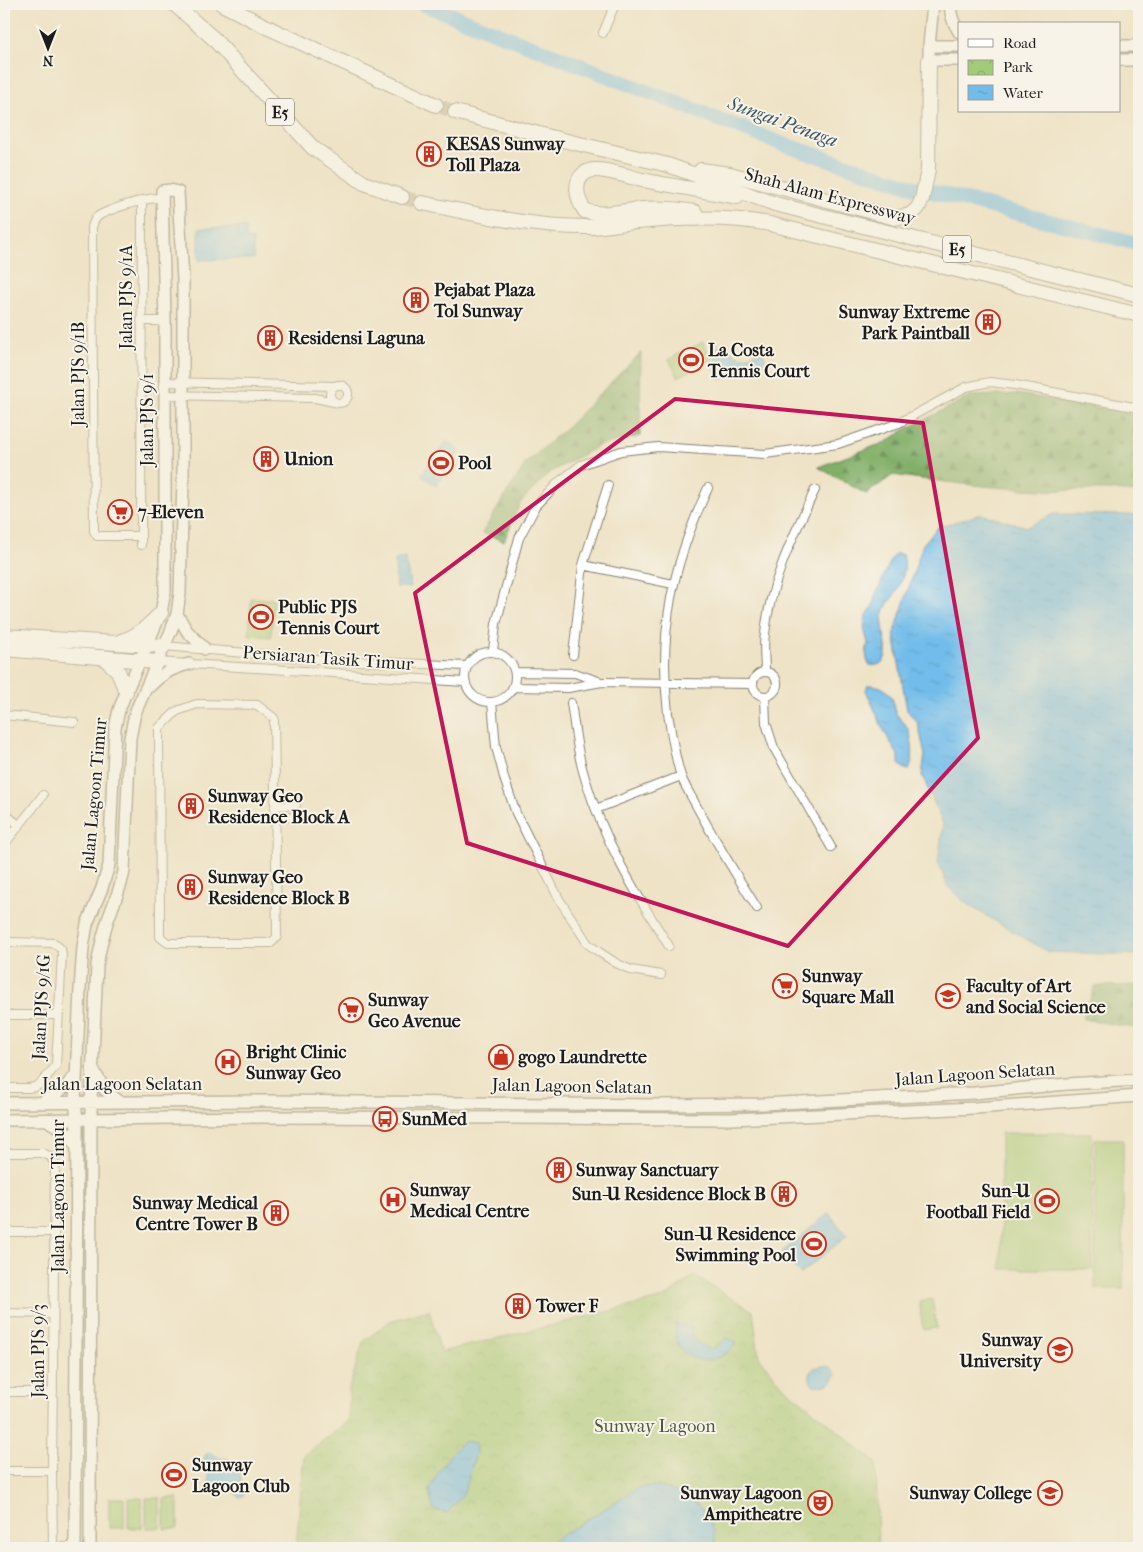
<svg xmlns="http://www.w3.org/2000/svg" width="1143" height="1552" font-family="'IM FELL French Canon',serif">
<defs>
<pattern id="forest-firs" width="22" height="20" patternUnits="userSpaceOnUse" patternTransform="scale(1.25)"><rect width="22" height="20" fill="#81af68"/><path d="M5 1l3.5 6h-7zM16 11l3.5 6h-7z" fill="#698e55"/></pattern>
<pattern id="park-crowns" width="20" height="18" patternUnits="userSpaceOnUse" patternTransform="scale(1.25)"><rect width="20" height="18" fill="#a2cb77"/><path d="M2 6a3 3 0 1 1 6 0M12 15a3 3 0 1 1 6 0" fill="none" stroke="#8bae66"/></pattern>
<pattern id="water-ripples" width="26" height="14" patternUnits="userSpaceOnUse" patternTransform="scale(1.25)"><rect width="26" height="14" fill="#71bcea"/><path d="M2 4q2-2 4 0t4 0M15 11q2-2 4 0t4 0" fill="none" stroke="#61a1c8"/></pattern>
</defs>
<rect width="100%" height="100%" fill="#f7f3e8"/>
<filter id="ink" filterUnits="userSpaceOnUse"><feTurbulence type="fractalNoise" baseFrequency=".02" numOctaves="2"/><feDisplacementMap in="SourceGraphic" scale="10" xChannelSelector="R" yChannelSelector="G"/><feConvolveMatrix kernelMatrix="1 2 1 2 8 2 1 2 1" color-interpolation-filters="sRGB"/></filter>
<filter id="wash" filterUnits="userSpaceOnUse"><feTurbulence type="fractalNoise" baseFrequency=".0096" numOctaves="4" result="noise"/><feDisplacementMap in="SourceGraphic" scale="20" xChannelSelector="R" yChannelSelector="G"/><feGaussianBlur stdDeviation="1.12" result="paint"/><feColorMatrix in="noise" values="0 0 0 0 0 0 0 0 0 0 0 0 0 0 0 0 0 1.4 0 .05"/><feComposite in="paint" operator="in"/></filter>
<g filter="url(#wash)">
<rect width="100%" height="100%" fill="#efe3c7"/>
<path fill="#a2cb77" stroke="#5f744a" d="M703 342 712 360 678 377 669 359Z
M251 598 274 599 271 637 249 635Z
M1001 1133H1092V1269H1001Z
M1095 1139H1123V1289H1095Z
M932 1299 937 1328 923 1330 919 1301Z
M109 1498H124V1528H109Z
M128 1498H142V1528H128Z
M146 1498H160V1528H146Z
M164 1498H178V1528L164 1529Z"/>
<path fill="url(#forest-firs)" stroke="#4e6642" d="M641 352 640 436 600 445 549 473 520 503 504 541 482 533 525 464 568 426Z
M1017 394 1092 406 1139 416V493C1107 487 1073 492 1040 490 991 488 942 482 893 475L866 494 818 467 886 442 906 429 971 396Z
M1139 985V1029L1083 1019 1095 986Z"/>
<path fill="url(#park-crowns)" stroke="#5f744a" d="M694 1276 753 1311 759 1357 782 1385 876 1462 878 1548H296L304 1455 349 1421V1389L363 1342 390 1321 429 1310 441 1352 664 1298Z"/>
<path fill="url(#water-ripples)" stroke="#466c83" d="M199 228H246V239H253L254 259 199 260Z
M720 344H726C730 347 731 350 734 353 742 361 754 354 762 350L766 361 721 380 714 368 718 365C713 357 712 350 720 344Z
M447 441 460 451 436 486 421 475Z
M981 514 1027 527 1054 514 1139 515V955L1048 952 968 905 948 887 938 863 943 824 922 775 925 755 918 723 907 710 894 634 923 544 938 527Z
M896 553 903 555C907 567 902 584 894 595 890 601 886 605 884 612 879 627 890 646 885 658 882 665 876 666 869 665L867 660 866 652 868 643 864 628 866 616 873 606 875 596 891 560Z
M405 558 411 588 396 587 395 560Z
M868 685C882 685 890 690 894 704 894 708 895 712 897 715 900 720 905 722 907 727 913 738 915 759 909 770L905 769 899 764V757L883 729 866 690Z
M829 1213 847 1236 800 1274 782 1252Z
M675 1323 692 1328V1336L699 1344 710 1349 718 1346 726 1338 737 1342C725 1362 694 1368 679 1347 675 1341 676 1330 675 1323Z
M822 1366C830 1366 833 1368 836 1375 831 1386 824 1387 813 1385L810 1380V1372L814 1368Z
M465 1441 475 1443 476 1453 463 1495 447 1513 434 1510 429 1491C437 1473 449 1452 465 1441Z
M209 1452C216 1454 218 1460 226 1458L241 1465V1485L246 1490 243 1496 239 1497 232 1491 224 1492 209 1485V1465L204 1458 205 1455Z
M640 1487C647 1487 654 1486 660 1487 677 1490 700 1502 708 1518 713 1527 715 1538 716 1548H541Z"/>
<g fill="none" stroke-linecap="round" stroke-linejoin="round">
<path stroke="#71bcea" stroke-width="15" d="M423 4 782 144 910 186 1139 244"/>
</g>
</g>
<g filter="url(#ink)">
<g fill="none" stroke-linecap="round" stroke-linejoin="round">
<path stroke="#c5bba5" stroke-width="14" stroke-dasharray="14 7" stroke-linecap="butt" d="M436 105 455 112
M402 197 422 203"/>
<defs>
<path id="street" d="M603 33 615 4
M141 321H165
M164 382 334 386
M330 394a9 9 0 1 1 18 0a9 9 0 1 1-18 0Z
M164 395 315 398 334 402
M708 488C673 564 658 629 668 713 671 732 675 758 681 776 685 787 692 797 697 807 716 842 736 875 757 908
M141 536H97L94 531 92 227C93 223 94 220 97 217 106 210 148 197 159 198L163 201
M141 545 142 200
M583 565 673 584
M164 646 316 659 466 666
M493 651 496 624 519 538 536 506 559 482 581 465 621 451 658 447 765 454 838 444 899 423 966 387 990 382 1015 385 1139 408
M465 677a25 25 0 1 1 50 0a25 25 0 1 1-50 0Z
M573 655 583 565 608 485
M157 662 304 671 464 682
M753 684a12 12 0 1 1 24 0a12 12 0 1 1-24 0Z
M515 672 575 673 601 682
M765 672C765 659 763 646 765 634 770 582 793 536 815 490
M513 687 568 688 602 682 752 684
M765 697 766 723 774 748 831 847
M492 702 496 747 505 781 516 813 559 899 588 944 599 952 616 963 631 970 661 975
M571 703C575 728 577 754 585 778 604 841 634 891 669 946
M197 704 257 705 274 718 277 937 271 943H168L160 937 159 728 177 711Z
M4 715 74 722
M275 806 296 805
M596 809 681 776
M4 813 19 825
M275 818 297 817
M4 845 43 795
M4 942 54 943 61 949 62 954 56 1066 40 1084 35 1087 28 1088H4
M4 1015H58
M4 1153H42L50 1156 55 1164 52 1471 53 1548
M4 1232H54
M4 1313 53 1314
M4 1392H53
M4 1471H52
M4 1547H75"/>
<path id="secondary" d="M933 4 929 46V60H959
M951 4C949 14 954 24 959 32
M929 46H959
M1119 46H1139
M1119 60H1139
M177 614 187 631 205 649
M150 686C163 673 171 669 189 664
M94 1071 105 1090 120 1102
M45 1100C58 1095 67 1086 76 1075
M4 1103 264 1101 660 1105 763 1104 974 1093 1067 1084 1139 1080
M4 1120 265 1117 731 1119 975 1108 1139 1096
M50 1122 68 1133 76 1146
M75 1548 77 1120 75 1102 80 990 83 947 87 924 102 888 109 865 115 728 119 710 126 692 161 613 165 591V321L162 191 170 190 178 192 183 280V479L180 593 177 614 171 631 135 713 130 738 124 871C121 888 114 902 109 917 103 933 100 949 97 965L91 1102 90 1548"/>
<path id="highway" d="M174 4 213 38 313 148 364 183 402 197
M222 4 271 29 436 105
M455 112 550 137 668 165 775 204 1139 295
M701 170 730 174 895 218 910 215 918 208 922 199 928 170 929 60
M422 203C478 214 533 228 591 227 606 226 622 223 637 222 681 218 726 216 770 224L1139 315
M695 212C678 209 661 208 644 209 625 210 603 217 585 211 577 200 571 178 589 171 601 167 629 177 642 180 673 186 705 191 737 197
M4 636 164 646
M121 641C139 636 149 625 161 613
M4 649 157 662
M103 657 118 671 126 692"/>
</defs>
<use href="#street" stroke="#868072" stroke-width="10"/>
<use href="#secondary" stroke="#868072" stroke-width="14"/>
<use href="#highway" stroke="#868072" stroke-width="16"/>
<use href="#street" stroke="#fff" stroke-width="8"/>
<use href="#secondary" stroke="#fff" stroke-width="11"/>
<use href="#highway" stroke="#fff" stroke-width="14"/>
</g>
</g>
<path d="M0 0H1143V1552H0ZM675 399 923 423 978 738 788 946 467 843 415 593Z" fill="#efe3c7" fill-opacity=".55" fill-rule="evenodd"/>
<path fill="none" stroke="#c2185b" stroke-width="4" stroke-linejoin="round" d="M675 399 923 423 978 738 788 946 467 843 415 593Z"/>
<defs>
<symbol id="building-ring" viewBox="-11 -11 22 22"><circle r="9.5" fill="#f7f3e8" stroke="#c8321e" stroke-width="1.5"/><path d="M-4-6H4V6H1V3H-1V6H-4ZM-2.5-4.3h1.7v1.8h-1.7ZM.8-4.3h1.7v1.8H.8ZM-2.5-1h1.7V.8h-1.7ZM.8-1h1.7V.8H.8Z" fill="#c8321e"/></symbol>
<symbol id="stadium-ring" viewBox="-11 -11 22 22"><circle r="9.5" fill="#f7f3e8" stroke="#c8321e" stroke-width="1.5"/><path d="M0-5a6.5 5 0 1 0 0 10a6.5 5 0 1 0 0-10ZM-3.5-1.8h7v3.6h-7Z" fill="#c8321e"/></symbol>
<symbol id="supermarket-ring" viewBox="-11 -11 22 22"><circle r="9.5" fill="#f7f3e8" stroke="#c8321e" stroke-width="1.5"/><path d="M-6-5.5h2.5l.6 2H6L4.5 2H-2.5L-4.4-4H-6ZM-1.5 3.2a1.3 1.3 0 1 0 .1 0ZM3 3.2a1.3 1.3 0 1 0 .1 0Z" fill="#c8321e"/></symbol>
<symbol id="university-ring" viewBox="-11 -11 22 22"><circle r="9.5" fill="#f7f3e8" stroke="#c8321e" stroke-width="1.5"/><path d="M0-5L7-2L0 1L-7-2ZM-4 1L0 2.5L4 1V4Q0 6-4 4Z" fill="#c8321e"/></symbol>
<symbol id="shop-ring" viewBox="-11 -11 22 22"><circle r="9.5" fill="#f7f3e8" stroke="#c8321e" stroke-width="1.5"/><path d="M-5-2.5h2.3a2.7 3.5 0 0 1 5.4 0H5L5.5 6h-11ZM-1.5-2.5h3a1.5 2.3 0 0 0-3 0Z" fill="#c8321e"/></symbol>
<symbol id="hospital-ring" viewBox="-11 -11 22 22"><circle r="9.5" fill="#f7f3e8" stroke="#c8321e" stroke-width="1.5"/><path d="M-5-5h3v3.5h4V-5h3V5h-3V1.5h-4V5h-3Z" fill="#c8321e"/></symbol>
<symbol id="bus-ring" viewBox="-11 -11 22 22"><circle r="9.5" fill="#f7f3e8" stroke="#c8321e" stroke-width="1.5"/><path d="M-5-6H5V4H4V6H2V4H-2V6H-4V4H-5ZM-3.5-4V0h7V-4ZM-3.5 1.2v1.5H-2V1.2ZM2 1.2v1.5H3.5V1.2Z" fill="#c8321e"/></symbol>
<symbol id="theatre-ring" viewBox="-11 -11 22 22"><circle r="9.5" fill="#f7f3e8" stroke="#c8321e" stroke-width="1.5"/><path d="M-5-5.5Q0-4 5-5.5V0Q5 5 0 6Q-5 5-5 0ZM-3.3-2.5H-1v1.5H-3.3ZM1-2.5H3.3v1.5H1ZM-2.8 1Q0 5.5 2.8 1Z" fill="#c8321e"/></symbol>
</defs>
<g fill-rule="evenodd">
<use href="#building-ring" x="415" y="140" width="28" height="28"/>
<use href="#building-ring" x="402" y="286" width="28" height="28"/>
<use href="#building-ring" x="974" y="308" width="28" height="28"/>
<use href="#building-ring" x="256" y="324" width="28" height="28"/>
<use href="#stadium-ring" x="677" y="346" width="28" height="28"/>
<use href="#building-ring" x="252" y="445" width="28" height="28"/>
<use href="#stadium-ring" x="427" y="449" width="28" height="28"/>
<use href="#supermarket-ring" x="106" y="498" width="28" height="28"/>
<use href="#stadium-ring" x="247" y="603" width="28" height="28"/>
<use href="#building-ring" x="177" y="792" width="28" height="28"/>
<use href="#building-ring" x="176" y="873" width="28" height="28"/>
<use href="#supermarket-ring" x="771" y="972" width="28" height="28"/>
<use href="#university-ring" x="934" y="982" width="28" height="28"/>
<use href="#supermarket-ring" x="337" y="996" width="28" height="28"/>
<use href="#shop-ring" x="487" y="1043" width="28" height="28"/>
<use href="#hospital-ring" x="214" y="1048" width="28" height="28"/>
<use href="#bus-ring" x="371" y="1105" width="28" height="28"/>
<use href="#building-ring" x="545" y="1156" width="28" height="28"/>
<use href="#building-ring" x="770" y="1180" width="28" height="28"/>
<use href="#hospital-ring" x="379" y="1186" width="28" height="28"/>
<use href="#stadium-ring" x="1033" y="1187" width="28" height="28"/>
<use href="#building-ring" x="262" y="1199" width="28" height="28"/>
<use href="#stadium-ring" x="800" y="1230" width="28" height="28"/>
<use href="#building-ring" x="504" y="1292" width="28" height="28"/>
<use href="#university-ring" x="1046" y="1336" width="28" height="28"/>
<use href="#stadium-ring" x="160" y="1461" width="28" height="28"/>
<use href="#university-ring" x="1036" y="1479" width="28" height="28"/>
<use href="#theatre-ring" x="806" y="1489" width="28" height="28"/>
</g>
<g text-anchor="middle" stroke-width="4" stroke-linejoin="round" paint-order="stroke">
<g fill="#f7f3e8" stroke="#5e5c59" stroke-width="1">
<rect x="266" y="98.5" width="28" height="27" rx="4"/>
<rect x="943" y="235.5" width="28" height="27" rx="4"/>
</g>
<g font-size="16" font-weight="bold" fill="#1c1c1c">
<text x="280" y="118">E5</text>
<text x="957" y="255">E5</text>
</g>
<g font-size="18" font-weight="bold" fill="#1c1c1c" stroke="#f7f3e8" text-anchor="start">
<text x="446" y="150">KESAS Sunway<tspan x="446" dy="21">Toll Plaza</tspan></text>
<text x="434" y="296">Pejabat Plaza<tspan x="434" dy="21">Tol Sunway</tspan></text>
<text x="970" y="318" text-anchor="end">Sunway Extreme<tspan x="970" dy="21">Park Paintball</tspan></text>
<text x="288" y="344">Residensi Laguna</text>
<text x="708" y="356">La Costa<tspan x="708" dy="21">Tennis Court</tspan></text>
<text x="284" y="465">Union</text>
<text x="458" y="469">Pool</text>
<text x="138" y="518">7-Eleven</text>
<text x="278" y="613">Public PJS<tspan x="278" dy="21">Tennis Court</tspan></text>
<text x="208" y="802">Sunway Geo<tspan x="208" dy="21">Residence Block A</tspan></text>
<text x="208" y="883">Sunway Geo<tspan x="208" dy="21">Residence Block B</tspan></text>
<text x="802" y="982">Sunway<tspan x="802" dy="21">Square Mall</tspan></text>
<text x="966" y="992">Faculty of Art<tspan x="966" dy="21">and Social Science</tspan></text>
<text x="368" y="1006">Sunway<tspan x="368" dy="21">Geo Avenue</tspan></text>
<text x="246" y="1058">Bright Clinic<tspan x="246" dy="21">Sunway Geo</tspan></text>
<text x="518" y="1063">gogo Laundrette</text>
<text x="402" y="1125">SunMed</text>
<text x="576" y="1176">Sunway Sanctuary</text>
<text x="410" y="1196">Sunway<tspan x="410" dy="21">Medical Centre</tspan></text>
<text x="1030" y="1197" text-anchor="end">Sun-U<tspan x="1030" dy="21">Football Field</tspan></text>
<text x="766" y="1200" text-anchor="end">Sun-U Residence Block B</text>
<text x="258" y="1209" text-anchor="end">Sunway Medical<tspan x="258" dy="21">Centre Tower B</tspan></text>
<text x="796" y="1240" text-anchor="end">Sun-U Residence<tspan x="796" dy="21">Swimming Pool</tspan></text>
<text x="536" y="1312">Tower F</text>
<text x="1042" y="1346" text-anchor="end">Sunway<tspan x="1042" dy="21">University</tspan></text>
<text x="192" y="1471">Sunway<tspan x="192" dy="21">Lagoon Club</tspan></text>
<text x="802" y="1499" text-anchor="end">Sunway Lagoon<tspan x="802" dy="21">Ampitheatre</tspan></text>
<text x="1032" y="1499" text-anchor="end">Sunway College</text>
</g>
<g font-size="18" fill="#1c1c1c" stroke="#f7f3e8">
<text transform="translate(830 196) rotate(15)" y="6">Shah Alam Expressway</text>
<text transform="translate(126 297) rotate(-90)" y="6">Jalan PJS 9/1A</text>
<text transform="translate(78 374) rotate(-90)" y="6">Jalan PJS 9/1B</text>
<text transform="translate(147 420) rotate(-90)" y="6">Jalan PJS 9/1</text>
<text transform="translate(328 658) rotate(4)" y="6">Persiaran Tasik Timur</text>
<text transform="translate(94 794) rotate(-85)" y="6">Jalan Lagoon Timur</text>
<text transform="translate(41 1007) rotate(-87)" y="6">Jalan PJS 9/1G</text>
<text transform="translate(975 1074) rotate(-4)" y="6">Jalan Lagoon Selatan</text>
<text x="122" y="1090">Jalan Lagoon Selatan</text>
<text transform="translate(572 1086) rotate(1)" y="6">Jalan Lagoon Selatan</text>
<text transform="translate(58 1196) rotate(-90)" y="6">Jalan Lagoon Timur</text>
<text transform="translate(38 1351) rotate(-90)" y="6">Jalan PJS 9/3</text>
</g>
<g font-size="18" fill="#4b593c" stroke="#f7f3e8">
<text x="655" y="1432">Sunway Lagoon</text>
</g>
<g font-size="19" font-style="italic" fill="#3a5464" stroke="#f7f3e8">
<text transform="translate(783 121) rotate(20)" y="7">Sungai Penaga</text>
</g>
</g>
<rect width="1143" height="1552" fill="none" stroke="#f7f3e8" stroke-width="20"/>
<rect x="958" y="22" width="162" height="90" fill="#f7f3e8" stroke="#9f9d96"/>
<rect x="968" y="39" width="25" height="8" fill="#ffffff" stroke="#9f9d96"/>
<text x="1003" y="48" font-size="15" fill="#1c1c1c">Road</text>
<rect x="968" y="60" width="25" height="15" fill="url(#park-crowns)" stroke="#9f9d96"/>
<text x="1003" y="72" font-size="15" fill="#1c1c1c">Park</text>
<rect x="968" y="85" width="25" height="15" fill="url(#water-ripples)" stroke="#9f9d96"/>
<text x="1003" y="98" font-size="15" fill="#1c1c1c">Water</text>
<g transform="translate(48 48) rotate(180)" stroke="#f7f3e8" stroke-width="4" paint-order="stroke">
<path d="M0-4L9 19L0 12L-9 19Z" fill="#1c1c1c"/>
<text y="-8" font-size="14" font-weight="bold" text-anchor="middle" fill="#1c1c1c">N</text>
</g>
</svg>
